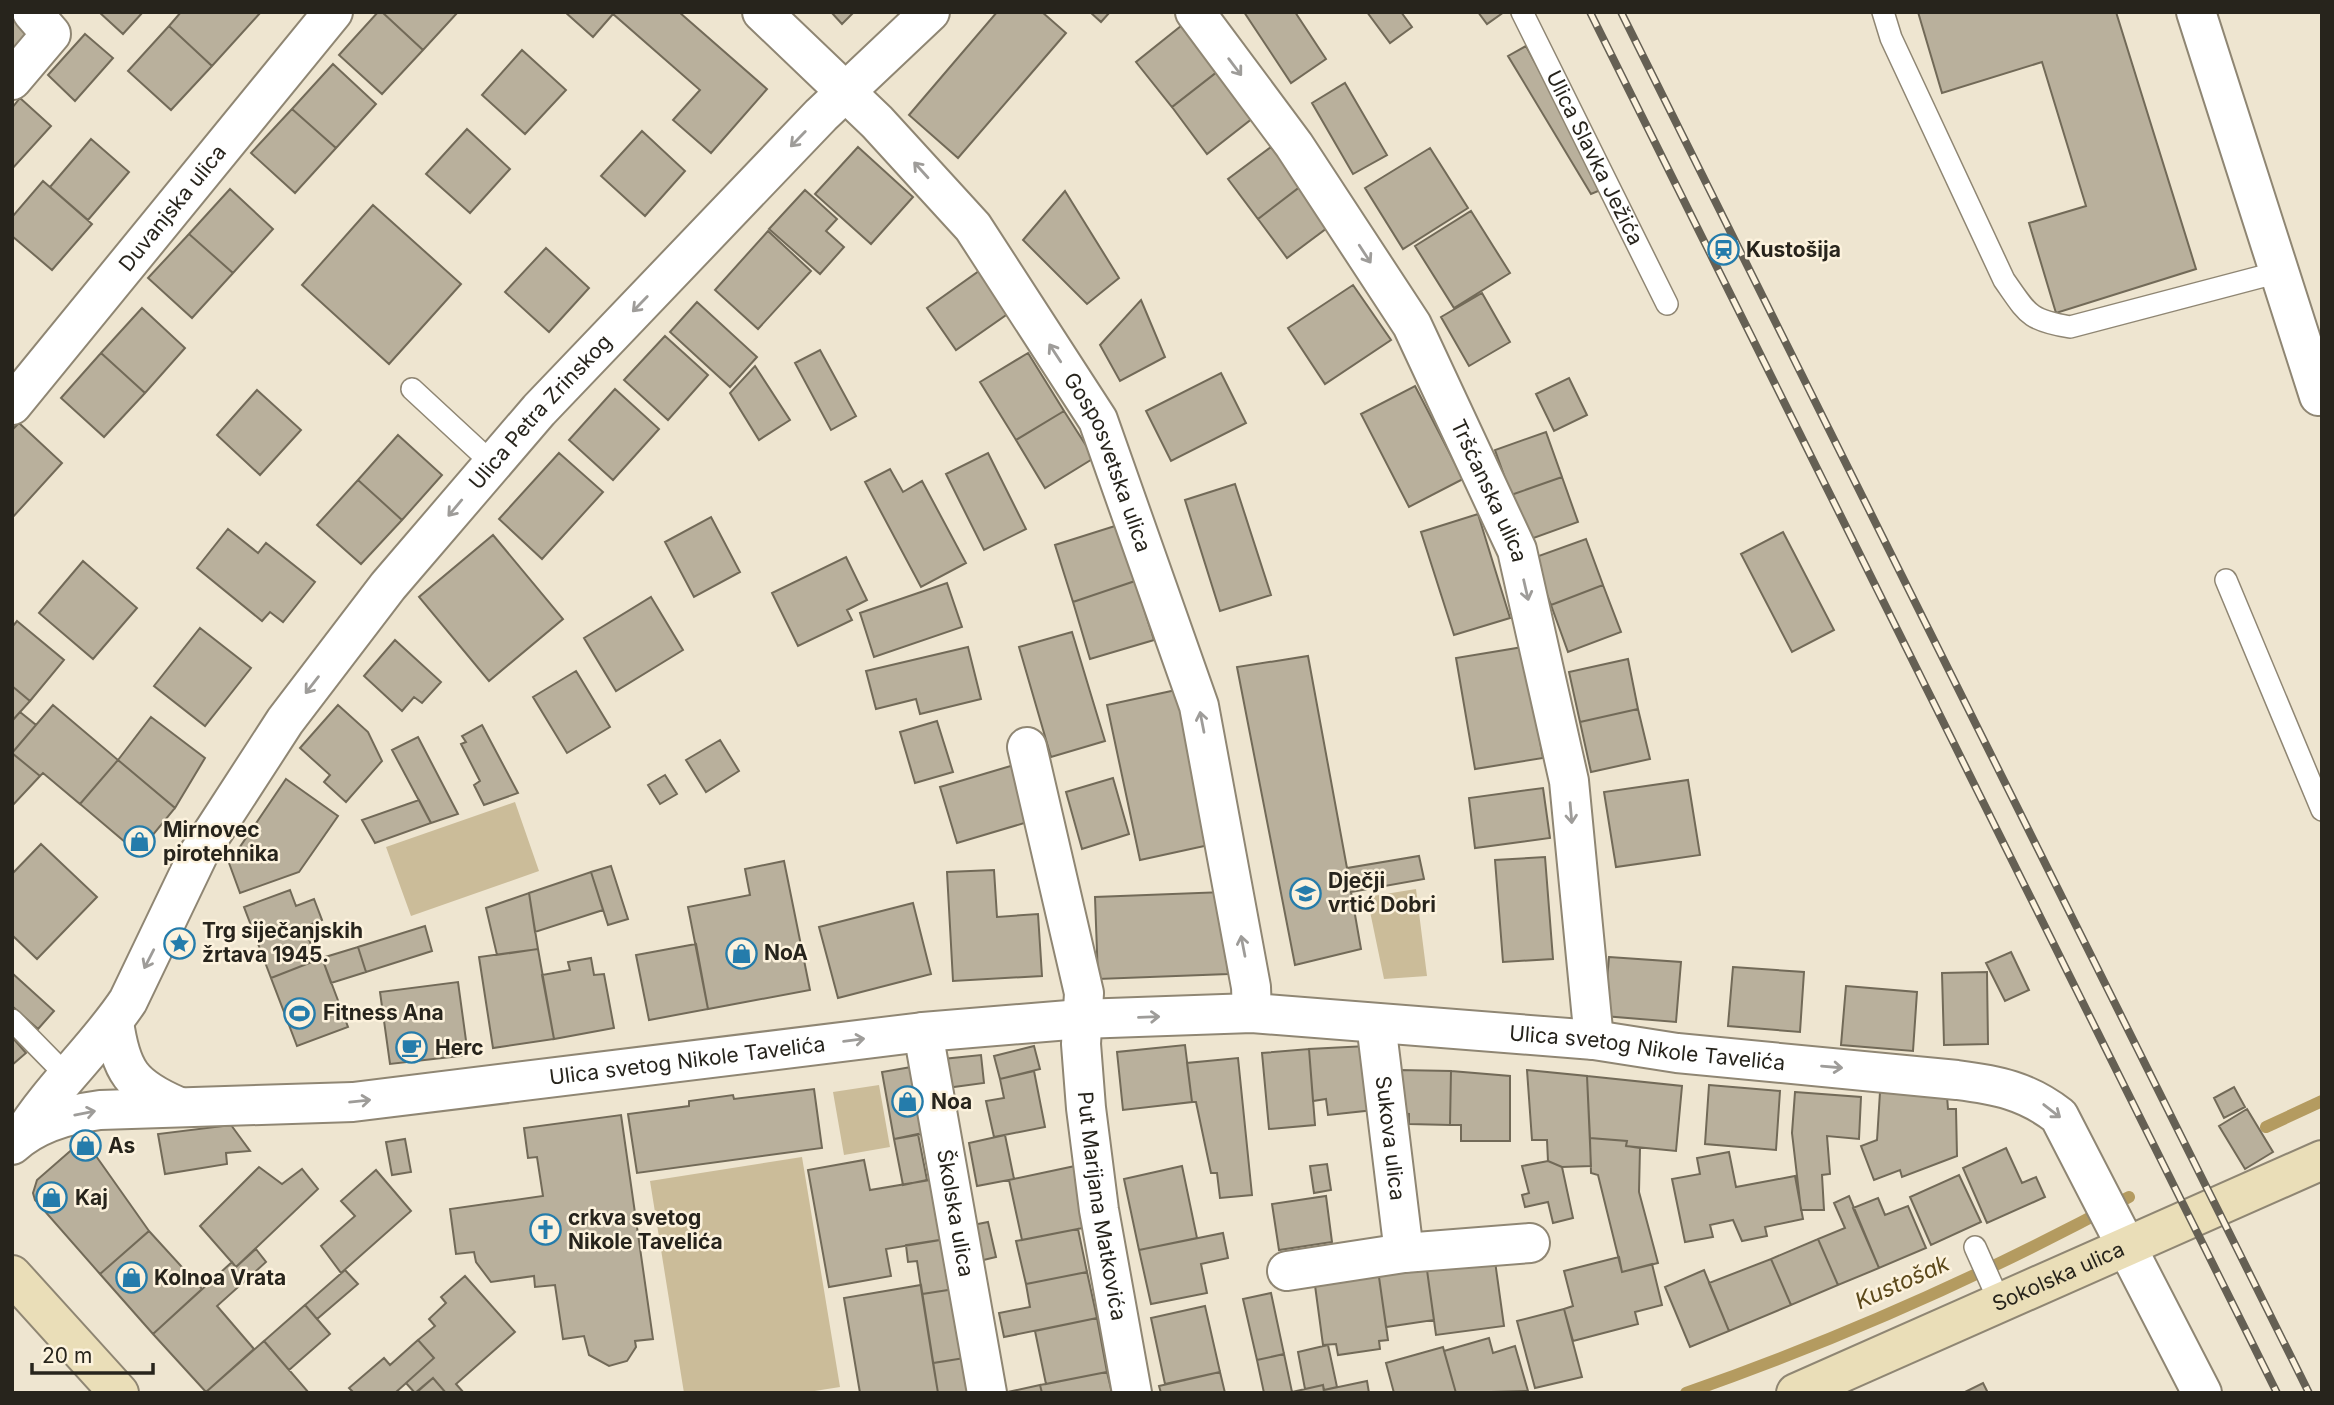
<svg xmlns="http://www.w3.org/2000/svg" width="2334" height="1405" font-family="Inter,sans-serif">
<rect width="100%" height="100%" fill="#eee5d0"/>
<path fill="#cbbc99" d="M515 802 539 871 411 916 386 847Z
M1416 889 1427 976 1384 979 1367 897Z
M879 1085 890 1147 844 1155 833 1092Z
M802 1157 840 1387 802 1393H684L650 1181Z"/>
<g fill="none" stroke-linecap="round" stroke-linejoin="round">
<path stroke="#b49b60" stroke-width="12" d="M2266 1127 2322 1101
M1686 1393C1838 1340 1988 1273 2129 1197"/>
</g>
<path fill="#b9b09c" stroke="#726a58" stroke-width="2" d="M12 12H17L36 31 12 54Z
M99 12H143L123 34Z
M181 12H261L212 66 169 26Z
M378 12H382L423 50 382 94 339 55Z
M382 12H458L423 50Z
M565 12H679L767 89 711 153 673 120 700 90 613 14 593 37Z
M831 12H854L842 24Z
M997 12H1042L1066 33 958 158 909 115Z
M1090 12H1110L1101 22Z
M1244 12H1295L1326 59 1291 83Z
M1367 12H1401L1412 27 1390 43Z
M1478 12H1504L1487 24Z
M1918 12H2116L2196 269 2056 313 2029 223 2086 206 2042 62 1942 93Z
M1186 22 1222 68 1172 107 1136 62Z
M169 26 212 66 171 110 128 71Z
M85 34 113 58 75 101 48 75Z
M1526 46 1603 189 1591 194 1508 56Z
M522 50 566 90 525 134 482 95Z
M333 64 376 104 336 148 292 109Z
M1222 68 1258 114 1207 154 1172 107Z
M1345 83 1387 155 1353 174 1312 103Z
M20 98 51 126 12 169V108Z
M292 109 336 148 295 193 251 153Z
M467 129 510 169 470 213 426 174Z
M642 131 685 171 645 216 601 176Z
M91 139 129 172 88 220 50 187Z
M858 147 913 197 871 244 815 194Z
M1271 147 1301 186 1258 219 1228 179Z
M1430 148 1468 208 1403 249 1365 188Z
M43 181 92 224 52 270 12 236V217Z
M1301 186 1331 225 1287 258 1258 219Z
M230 189 273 229 233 273 189 234Z
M805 190 837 219 826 231 844 247 820 274 769 229Z
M1065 191 1119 278 1087 304 1023 240Z
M373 205 461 284 389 364 302 285Z
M1471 211 1510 273 1454 308 1415 246Z
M768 231 811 271 758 329 715 290Z
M189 234 233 273 192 318 148 278Z
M546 248 589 288 549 332 505 292Z
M979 271 1009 313 956 350 927 308Z
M1353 285 1391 340 1325 384 1288 328Z
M1482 293 1510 342 1469 366 1441 317Z
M1141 300 1165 357 1120 381 1100 345Z
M697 302 757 357 730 387 670 332Z
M142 308 185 348 145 393 101 353Z
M665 336 708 375 668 420 624 380Z
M820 350 856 416 831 430 795 363Z
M101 353 145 393 104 437 61 398Z
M1028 353 1064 411 1016 440 980 382Z
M755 366 790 420 759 440 730 393Z
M1221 373 1246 423 1171 461 1146 411Z
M1569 378 1587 415 1554 431 1536 394Z
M1415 386 1463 479 1409 507 1361 414Z
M615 389 659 429 613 480 569 440Z
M257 390 301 430 260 475 217 435Z
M1064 411 1094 458 1045 488 1016 440Z
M19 423 62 463 12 518V430Z
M1546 432 1562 477 1511 495 1495 450Z
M398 435 442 475 402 520 358 480Z
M559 453 603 492 542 559 499 519Z
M988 453 1026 529 984 550 946 474Z
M890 469 903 492 922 481 966 563 921 587 865 482Z
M1562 477 1578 522 1528 540 1511 495Z
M358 480 402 520 361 564 317 525Z
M1235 484 1271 595 1220 611 1185 500Z
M1478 514 1510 618 1454 635 1421 532Z
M711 517 740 572 694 597 665 542Z
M1118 525 1135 581 1073 602 1055 545Z
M228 529 258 553 266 543 315 582 283 622 270 612 262 621 197 568Z
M1783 532 1834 630 1792 652 1741 554Z
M493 535 563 619 489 681 419 597Z
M1586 539 1603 585 1551 605 1533 558Z
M846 557 867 600 847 610 852 620 798 646 772 593Z
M83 561 137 608 93 659 39 613Z
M1135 581 1154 640 1090 659 1073 602Z
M947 583 962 627 874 657 860 613Z
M1603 585 1621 632 1568 652 1551 605Z
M651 597 683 650 616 691 584 638Z
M17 621 64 660 30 701 12 686V627Z
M200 628 251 668 205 726 154 686Z
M1072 632 1105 741 1051 757 1019 647Z
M395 640 441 682 422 703 414 697 402 711 364 676Z
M968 647 981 699 920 714 916 699 876 709 866 671Z
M1523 647 1543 758 1475 769 1456 658Z
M1308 656 1347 868 1419 856 1424 879 1351 892 1361 949 1295 965 1237 667Z
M1628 659 1638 709 1580 722 1569 672Z
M576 671 610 727 567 753 533 697Z
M12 686 30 701 12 721Z
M1176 690 1209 845 1140 860 1107 705Z
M53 705 118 760 80 804 43 773 40 776 12 753Z
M338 705 368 732 382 761 346 802 324 782 330 775 300 748Z
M1638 709 1650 759 1591 772 1580 722Z
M20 712 36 725 12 753V721Z
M151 717 205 758 175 808 118 760Z
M937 721 953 772 915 783 900 732Z
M482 725 518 793 484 805 474 785 480 781 461 744 466 742 462 736Z
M418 737 458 814 431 823 392 750Z
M720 740 739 771 706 792 686 760Z
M12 753 40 776 12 806Z
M118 760 175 808 138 853 80 804Z
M1014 765 1031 821 957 843 940 787Z
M665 775 677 794 660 804 648 785Z
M1113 778 1129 834 1082 849 1066 792Z
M286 779 338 816 299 872 240 893 229 863Z
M1688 780 1700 855 1616 867 1604 792Z
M1543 788 1550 838 1475 848 1469 798Z
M419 800 431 823 375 843 362 820Z
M41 844 97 897 37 959 12 935V874Z
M1545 857 1553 959 1503 962 1495 860Z
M784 861 810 990 708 1009 688 907 750 895 745 869Z
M611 866 628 919 608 925 591 872Z
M994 870 997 917 1038 914 1042 976 953 981 947 872Z
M591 872 603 910 535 932 529 893Z
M290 890 296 906 314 899 322 920 304 927 317 960 271 978 244 907Z
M1224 892 1228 974 1098 979 1095 897Z
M529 893 538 949 497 955 486 908Z
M913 903 931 974 838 998 819 927Z
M425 926 432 951 366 972 358 947Z
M696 944 708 1009 649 1020 636 955Z
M358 947 366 972 331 983 322 958Z
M538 949 554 1039 493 1048 479 957Z
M2011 952 2029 990 2005 1001 1986 963Z
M1609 957 1681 962 1676 1022 1604 1016Z
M322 958 348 1027 297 1046 271 978Z
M591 958 594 975 604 974 614 1028 554 1039 542 975 570 970 568 962Z
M1733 967 1804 972 1800 1032 1728 1026Z
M1987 972 1988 1044 1944 1045 1942 973Z
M12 973 54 1011 38 1029 12 1006Z
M458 982 468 1055 390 1064 380 992Z
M1846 986 1917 992 1913 1051 1841 1045Z
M12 1037 26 1053 12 1065Z
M1185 1045 1192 1102 1123 1110 1117 1052Z
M1034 1046 1040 1069 1000 1079 994 1056Z
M1367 1046 1374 1110 1328 1115 1326 1099 1313 1101 1309 1049Z
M1309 1049 1315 1125 1269 1129 1262 1053Z
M981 1055 984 1083 946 1088 943 1059Z
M1238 1058 1252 1195 1220 1198 1217 1173H1211L1196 1102H1192L1187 1063Z
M923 1065 934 1132 894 1139 882 1072Z
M1398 1070 1451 1071 1450 1125 1409 1124V1114L1397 1113Z
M1527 1070 1587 1076 1591 1166 1562 1167 1548 1161 1547 1140H1532Z
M1034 1071 1045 1127 994 1137 986 1101 1004 1098 1000 1079Z
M1451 1071 1510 1076V1141H1461V1125H1450Z
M1587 1076 1682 1086 1676 1151 1626 1146 1627 1141 1590 1138Z
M1709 1085 1780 1091 1776 1150 1705 1144Z
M2234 1087 2245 1107 2224 1118 2214 1098Z
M814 1089 822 1148 637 1173 628 1114 689 1106V1101L733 1095 734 1099Z
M1795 1092 1861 1097 1859 1139 1827 1136 1830 1174 1822 1175 1824 1210H1801L1792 1133Z
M1880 1092 1947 1096 1948 1109H1956L1957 1156 1902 1177 1900 1170 1874 1180 1861 1146 1877 1140Z
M2247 1109 2273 1152 2245 1169 2219 1126Z
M621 1115 653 1339 635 1341 636 1347 627 1361 609 1366 589 1355 584 1336 563 1339 555 1285 535 1287 534 1276 491 1282 476 1262 474 1252 456 1254 450 1209 543 1196 537 1157 528 1158 524 1128Z
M231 1125 250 1151 226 1153 227 1164 165 1174 158 1134Z
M918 1134 927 1180 903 1185 894 1139Z
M1005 1135 1014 1179 977 1186 969 1143Z
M1590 1138 1627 1141 1626 1146 1640 1148 1639 1192 1658 1263 1622 1272 1598 1175 1591 1173Z
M84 1139 149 1231 100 1274 35 1200 33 1193 37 1180Z
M405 1139 411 1172 392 1175 386 1142Z
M2006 1148 2022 1183 2036 1177 2045 1197 1987 1223 1963 1168Z
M1729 1152 1736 1187 1795 1176 1803 1219 1765 1227 1767 1236 1742 1241 1733 1220 1710 1225 1713 1237 1685 1242 1672 1179 1700 1174 1697 1158Z
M864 1160 870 1190 942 1178 953 1238 886 1249 891 1276 829 1287 808 1170Z
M1548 1161 1562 1167 1573 1218 1553 1223 1548 1202 1525 1207 1522 1195 1529 1193 1522 1166Z
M1327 1164 1331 1190 1314 1193 1310 1166Z
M1075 1166 1088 1227 1022 1240 1009 1180Z
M1182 1166 1197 1238 1139 1250 1124 1179Z
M259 1167 282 1184 302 1169 318 1189 236 1267 200 1226Z
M376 1170 411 1211 341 1273 321 1246 355 1216 341 1201Z
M1959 1175 1981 1222 1931 1245 1910 1197Z
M1326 1196 1332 1242 1279 1250 1272 1204Z
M1849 1196 1879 1268 1838 1285 1818 1239 1845 1228 1834 1203Z
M1878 1198 1885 1215 1908 1206 1926 1248 1879 1268 1853 1208Z
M988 1222 996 1257 971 1263 963 1227Z
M1078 1229 1087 1272 1026 1284 1016 1241Z
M149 1231 202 1289 153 1334 100 1274Z
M1223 1233 1228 1258 1201 1264 1207 1293 1151 1304 1139 1250Z
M953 1238 961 1288 922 1294 917 1261 908 1262 906 1245Z
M1818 1239 1838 1285 1791 1305 1771 1259Z
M256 1249 266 1262 217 1306 254 1349 206 1392 153 1334 232 1262 236 1267Z
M1494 1254 1504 1326 1436 1335 1426 1263Z
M1619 1257 1622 1272 1652 1264 1662 1305 1635 1312 1638 1324 1573 1341 1564 1309 1573 1306 1564 1271Z
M1771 1259 1791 1305 1729 1331 1709 1283Z
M1426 1263 1434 1320 1386 1327 1378 1270Z
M345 1270 358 1284 317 1319 305 1305Z
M1378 1270 1388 1340 1379 1341 1380 1349 1338 1355 1336 1344 1323 1345 1314 1278Z
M1704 1270 1729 1331 1690 1347 1665 1287Z
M1087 1272 1097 1318 1004 1337 999 1313 1030 1307 1026 1284Z
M465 1276 515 1332 456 1384 464 1393H446L433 1378 415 1393 406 1383 434 1358 418 1340 435 1326 429 1319 446 1303 441 1297Z
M921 1285 938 1393H860L844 1298Z
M955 1289 977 1356 933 1363 922 1294Z
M1271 1293 1284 1354 1257 1360 1243 1299Z
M305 1305 330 1334 289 1370 264 1341Z
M1205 1306 1220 1372 1165 1384 1151 1318Z
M1564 1309 1582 1377 1535 1388 1517 1321Z
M1097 1318 1107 1372 1046 1384 1035 1331Z
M1489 1338 1493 1353 1515 1346 1528 1391 1456 1393 1444 1351Z
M418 1340 434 1358 395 1393H354L349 1388 384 1358 390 1365Z
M264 1341 309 1393H206V1392Z
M1328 1345 1337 1387 1324 1390 1323 1385 1305 1389 1298 1352Z
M1443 1347 1456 1393H1394L1386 1363Z
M1284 1354 1292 1392 1264 1393 1257 1360Z
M977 1356 975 1393H938L933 1363Z
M1107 1372 1112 1393H1042L1040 1385Z
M1220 1372 1225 1393H1161L1159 1386Z
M433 1378 446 1393H416Z
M1367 1381 1369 1393H1324V1390Z
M1983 1383 1988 1393H1963Z
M1040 1385 1042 1393H1003Z
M1323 1385 1324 1393H1287L1292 1392Z"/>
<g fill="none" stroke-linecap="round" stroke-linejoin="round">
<defs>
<g id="lane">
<path id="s1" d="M1522 12 1667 304"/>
<path d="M1883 12 1891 38 2004 280C2028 314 2028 320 2070 327L2279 272"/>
<path d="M412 389 493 464"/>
<path d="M2226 580 2322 810"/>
<path d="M12 1020 66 1075"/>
<path d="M1975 1247 2000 1303"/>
</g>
<g id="street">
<path id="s2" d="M762 12 877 122 973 227 1098 420 1199 706 1251 987 1252 1013"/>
<path id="s3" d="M1195 12 1294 145 1412 325 1517 550 1569 781 1594 1040"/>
<path d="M2196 12 2319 396"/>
<path d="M12 80 51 34 32 12"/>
<path id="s4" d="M12 405 333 12"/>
<path id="s5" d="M1027 747 1084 993 1081 1044 1086 1108 1099 1210 1132 1393"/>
<path d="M114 1022C121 1071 131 1086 177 1106"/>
<path id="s6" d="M1376 1023 1404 1253"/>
<path id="s7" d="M923 1032 987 1393"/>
<path id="s8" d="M21 1137C52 1087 96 1049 128 1001L199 853 215 829 285 721 388 586 539 410 821 115 930 12"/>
<path id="s9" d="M12 1145C35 1124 70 1114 100 1110L353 1102 923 1032 1081 1019 1252 1013 1594 1040 1677 1053 1957 1080C1997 1085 2027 1091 2059 1116L2202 1393"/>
<path d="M1287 1271 1404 1253 1530 1243"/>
</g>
<g id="secondary">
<path d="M12 1275 119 1393"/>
<path id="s10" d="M1796 1393 2322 1160"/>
</g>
</defs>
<use href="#lane" stroke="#8f8673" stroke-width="24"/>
<use href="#street" stroke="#8f8673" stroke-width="42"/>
<use href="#secondary" stroke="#8f8673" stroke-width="42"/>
<use href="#lane" stroke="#fff" stroke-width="21"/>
<use href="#street" stroke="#fff" stroke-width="38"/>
<use href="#secondary" stroke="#eadeb8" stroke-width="38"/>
<defs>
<path id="rail" d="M1590 12 2277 1393
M1621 12 2309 1393"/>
</defs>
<use href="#rail" stroke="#656054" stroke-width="8"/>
<use href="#rail" stroke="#fcf2dd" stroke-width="5" stroke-dasharray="16" stroke-linecap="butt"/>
</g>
<defs><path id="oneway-shaft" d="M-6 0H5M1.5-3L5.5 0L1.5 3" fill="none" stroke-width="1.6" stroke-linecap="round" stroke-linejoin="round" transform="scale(1.75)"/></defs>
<g stroke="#9e9c99">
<use href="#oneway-shaft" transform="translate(1235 67) rotate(53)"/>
<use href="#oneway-shaft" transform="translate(798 139) rotate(134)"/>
<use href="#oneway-shaft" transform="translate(921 170) rotate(-132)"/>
<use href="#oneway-shaft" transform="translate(1365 254) rotate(57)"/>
<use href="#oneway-shaft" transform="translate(640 304) rotate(134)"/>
<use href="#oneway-shaft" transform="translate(1055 353) rotate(-123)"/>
<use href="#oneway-shaft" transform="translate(455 508) rotate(130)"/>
<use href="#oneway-shaft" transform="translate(1526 590) rotate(77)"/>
<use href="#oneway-shaft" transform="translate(312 685) rotate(128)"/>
<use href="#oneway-shaft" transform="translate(1202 722) rotate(-101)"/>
<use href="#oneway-shaft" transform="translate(1571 813) rotate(85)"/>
<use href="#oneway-shaft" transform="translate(1243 946) rotate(-101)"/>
<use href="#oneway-shaft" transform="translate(149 959) rotate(117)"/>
<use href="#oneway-shaft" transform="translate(1149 1017) rotate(-2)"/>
<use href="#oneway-shaft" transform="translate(854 1040) rotate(-7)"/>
<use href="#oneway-shaft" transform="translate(1832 1067) rotate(5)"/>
<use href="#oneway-shaft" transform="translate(360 1101) rotate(-6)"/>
<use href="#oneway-shaft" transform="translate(2052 1111) rotate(38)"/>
<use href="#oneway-shaft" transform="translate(85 1113) rotate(-11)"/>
</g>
<defs>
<symbol id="station-ring" viewBox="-11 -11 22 22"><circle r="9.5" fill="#fcf2dd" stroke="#257cab" stroke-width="1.5"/><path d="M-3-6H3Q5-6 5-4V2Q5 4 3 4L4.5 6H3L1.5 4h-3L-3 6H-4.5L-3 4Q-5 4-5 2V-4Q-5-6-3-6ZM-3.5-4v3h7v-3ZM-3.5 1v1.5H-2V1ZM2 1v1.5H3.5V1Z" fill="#257cab"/></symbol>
<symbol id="shop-ring" viewBox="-11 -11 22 22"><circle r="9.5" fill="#fcf2dd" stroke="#257cab" stroke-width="1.5"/><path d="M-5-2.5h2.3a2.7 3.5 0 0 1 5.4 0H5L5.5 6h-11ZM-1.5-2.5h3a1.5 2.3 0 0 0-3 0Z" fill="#257cab"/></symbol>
<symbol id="school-ring" viewBox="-11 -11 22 22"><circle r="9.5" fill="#fcf2dd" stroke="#257cab" stroke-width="1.5"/><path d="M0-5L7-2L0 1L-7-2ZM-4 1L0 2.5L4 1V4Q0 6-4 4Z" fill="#257cab"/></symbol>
<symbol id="sight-ring" viewBox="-11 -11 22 22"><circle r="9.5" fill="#fcf2dd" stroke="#257cab" stroke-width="1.5"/><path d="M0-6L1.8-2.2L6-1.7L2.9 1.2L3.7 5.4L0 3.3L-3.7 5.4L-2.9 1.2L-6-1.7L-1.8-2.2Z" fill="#257cab"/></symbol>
<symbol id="stadium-ring" viewBox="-11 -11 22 22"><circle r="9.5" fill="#fcf2dd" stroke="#257cab" stroke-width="1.5"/><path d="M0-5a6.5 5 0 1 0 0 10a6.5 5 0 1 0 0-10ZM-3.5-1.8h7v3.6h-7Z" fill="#257cab"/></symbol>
<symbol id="cafe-ring" viewBox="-11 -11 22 22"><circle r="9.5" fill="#fcf2dd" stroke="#257cab" stroke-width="1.5"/><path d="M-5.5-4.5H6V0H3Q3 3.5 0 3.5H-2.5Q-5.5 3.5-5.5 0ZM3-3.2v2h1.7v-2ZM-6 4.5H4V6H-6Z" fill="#257cab"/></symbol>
<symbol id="church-ring" viewBox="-11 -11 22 22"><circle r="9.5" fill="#fcf2dd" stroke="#257cab" stroke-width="1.5"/><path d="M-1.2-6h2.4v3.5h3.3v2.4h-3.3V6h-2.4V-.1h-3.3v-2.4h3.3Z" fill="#257cab"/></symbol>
</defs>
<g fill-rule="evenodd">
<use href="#station-ring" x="1706" y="232" width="35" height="35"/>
<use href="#shop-ring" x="122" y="824" width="35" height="35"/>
<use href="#school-ring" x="1288" y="876" width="35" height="35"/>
<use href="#sight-ring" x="162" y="926" width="35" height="35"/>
<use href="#shop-ring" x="724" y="936" width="35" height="35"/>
<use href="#stadium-ring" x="282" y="996" width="35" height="35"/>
<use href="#cafe-ring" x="394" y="1030" width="35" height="35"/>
<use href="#shop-ring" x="890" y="1084" width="35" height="35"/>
<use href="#shop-ring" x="68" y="1128" width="35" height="35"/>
<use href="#shop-ring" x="34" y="1180" width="35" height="35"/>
<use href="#church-ring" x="528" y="1212" width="35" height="35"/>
<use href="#shop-ring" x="114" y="1260" width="35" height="35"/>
</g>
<g text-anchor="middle" stroke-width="5" stroke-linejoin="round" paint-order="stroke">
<g font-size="21" fill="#27241c" stroke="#fcf2dd">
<text dy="7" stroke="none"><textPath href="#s1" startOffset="163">Ulica Slavka Ježića</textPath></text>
<text dy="7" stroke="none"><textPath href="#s4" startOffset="254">Duvanjska ulica</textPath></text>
<text dy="7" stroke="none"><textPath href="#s8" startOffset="896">Ulica Petra Zrinskog</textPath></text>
<text dy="7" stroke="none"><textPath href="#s2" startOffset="574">Gosposvetska ulica</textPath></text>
<text dy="7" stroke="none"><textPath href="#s3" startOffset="564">Tršćanska ulica</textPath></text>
<text dy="7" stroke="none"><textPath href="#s9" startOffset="1650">Ulica svetog Nikole Tavelića</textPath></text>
<text dy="7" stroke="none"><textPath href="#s9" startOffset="686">Ulica svetog Nikole Tavelića</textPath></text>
<text dy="7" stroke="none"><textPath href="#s6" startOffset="116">Sukova ulica</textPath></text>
<text dy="7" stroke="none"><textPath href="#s5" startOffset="467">Put Marijana Matkovića</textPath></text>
<text dy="7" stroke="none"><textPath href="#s7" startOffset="184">Školska ulica</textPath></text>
<text dy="7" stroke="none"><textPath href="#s10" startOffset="287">Sokolska ulica</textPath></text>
</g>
<g font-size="21" font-weight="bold" fill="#27241c" stroke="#fcf2dd" text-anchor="start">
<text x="1746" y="257">Kustošija</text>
<text x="163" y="837">Mirnovec<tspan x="163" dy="24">pirotehnika</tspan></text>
<text x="1328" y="888">Dječji<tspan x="1328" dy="24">vrtić Dobri</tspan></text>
<text x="202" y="938">Trg siječanjskih<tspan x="202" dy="24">žrtava 1945.</tspan></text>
<text x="764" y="960">NoA</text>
<text x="323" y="1020">Fitness Ana</text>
<text x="435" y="1055">Herc</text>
<text x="931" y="1109">Noa</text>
<text x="108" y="1153">As</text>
<text x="75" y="1205">Kaj</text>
<text x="568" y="1225">crkva svetog<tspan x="568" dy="24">Nikole Tavelića</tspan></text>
<text x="154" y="1285">Kolnoa Vrata</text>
</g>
<g font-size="23" font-style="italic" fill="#5b481a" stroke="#fcf2dd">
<text transform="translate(1902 1282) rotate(-24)" y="8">Kustošak</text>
</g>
</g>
<rect width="2334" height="1405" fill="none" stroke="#27241c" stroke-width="28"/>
<path d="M32 1363v10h121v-10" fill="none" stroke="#27241c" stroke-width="3.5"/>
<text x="42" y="1363" font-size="21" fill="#27241c" stroke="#fcf2dd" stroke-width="5" paint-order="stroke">20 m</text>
</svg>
